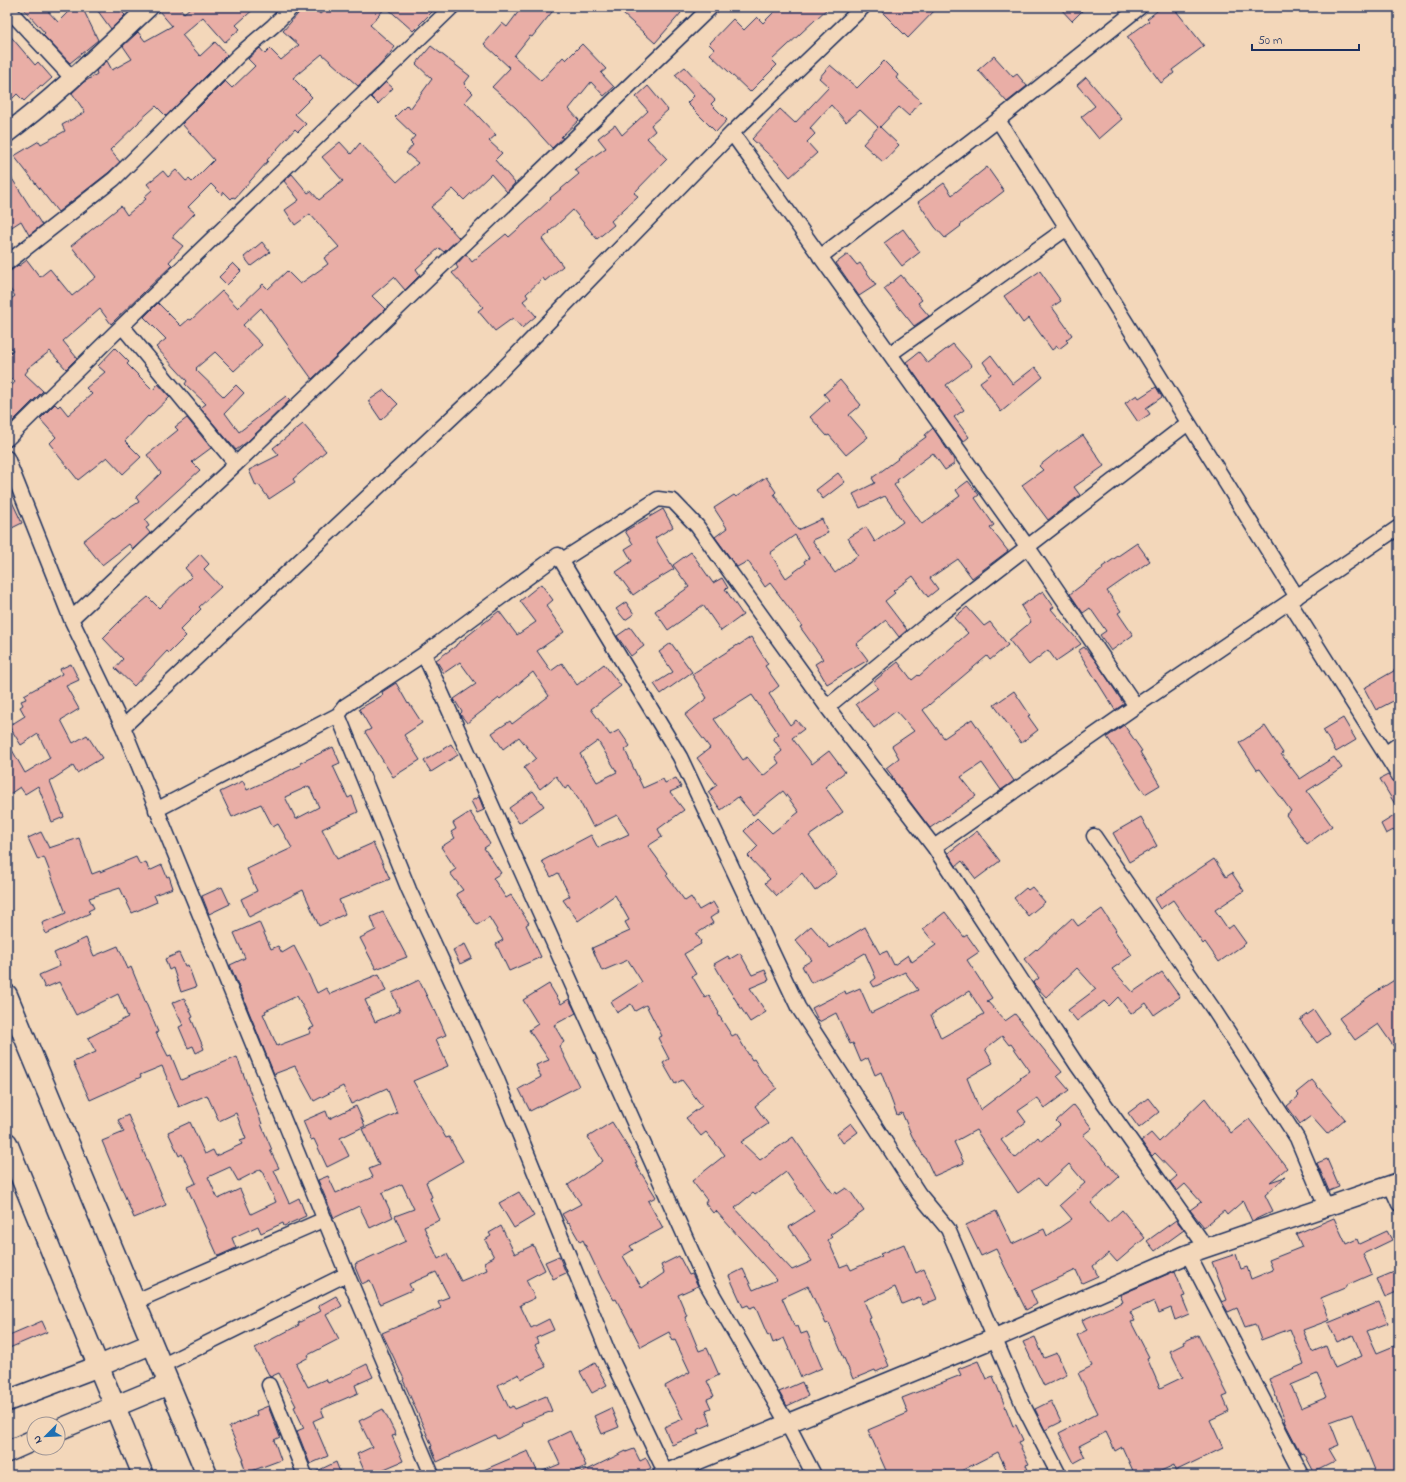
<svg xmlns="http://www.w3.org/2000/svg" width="1406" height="1482" font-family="'Indie Flower',sans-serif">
<rect width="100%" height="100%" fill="#f3d7ba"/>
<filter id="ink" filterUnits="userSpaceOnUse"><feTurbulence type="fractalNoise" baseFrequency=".025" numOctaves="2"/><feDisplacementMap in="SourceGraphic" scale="8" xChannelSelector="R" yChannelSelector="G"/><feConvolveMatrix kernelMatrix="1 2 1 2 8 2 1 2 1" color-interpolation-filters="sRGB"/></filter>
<g filter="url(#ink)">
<path fill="#e9aea6" stroke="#1b2f5e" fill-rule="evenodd" d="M22 7H44L58 22 73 7H82L98 40 70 63 43 35 45 33Z
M95 7H117L125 15 111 29Z
M159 7H179L184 13 191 7H256L236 25 240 29 225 42 203 17 182 35 200 56 215 42 227 55 166 116 156 106 139 121V122L110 150 120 162 108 173 58 212 14 156 39 141 41 144 65 131 62 125 85 112 72 93 84 82 97 74 96 71 107 61 112 70 132 59 123 46 136 34 138 32 145 41 172 26 159 11Z
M304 7H312L320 14 329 7H437L413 31 386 7 370 25 395 47 381 64 358 86 322 54 293 78 312 97 295 114 306 124 298 132 295 129 267 160 268 161 235 198 233 197 231 199 224 192 222 195 211 184 188 207 195 213 173 236V238L183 246 169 262 172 265 111 324 100 309 63 341 77 358 66 369 50 351 27 369 28 370 25 374 43 391 7 427V391L15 382 7 374V356L13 350 7 343V302L15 296 7 285V271L12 270 18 265 19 266 27 260 40 277 50 269 72 296 96 277 71 246 121 206 127 215 146 199 144 197 152 190 147 184 163 171 168 177 176 170 186 181 189 179 192 182 214 160 182 124 225 81 232 88 255 66 248 59 260 48 265 54 270 49 281 60 299 45 283 31Z
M522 7H556L532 37 530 36 514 56 541 81 563 57 566 60 582 44 606 69 601 73 614 87 604 96 591 82 569 109 579 120 561 137 563 138 552 148 516 108 492 87 510 68 484 44 502 23 507 27Z
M630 7H673L681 13 655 43 623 14Z
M779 7H829L772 60 777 65 750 92 710 54 714 49 709 44 733 19 744 30 757 17 763 23Z
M877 7H938L908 38Z
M1059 7H1086L1072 21Z
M1162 7H1173L1204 46 1172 70 1174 73 1161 83 1127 37 1149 21 1147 19Z
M7 32 35 65 38 62 52 78 42 87 41 85 24 101 17 94 12 99 7 93Z
M431 46 470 76 464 84 473 93 465 102 496 135 489 141 502 153 495 160 515 183 507 192 491 174 464 200 453 189 431 207 459 238 444 252 439 248 416 269 420 275 405 290 394 277 372 296 385 309 312 379 261 308 243 325 262 345 234 371 215 352 196 368 197 369 196 370 224 397 236 385 244 393 225 413 239 432 286 396 290 400 247 442 236 450 200 408 206 404 185 384 187 381 156 347 166 339 144 317 158 303 181 326 189 319 191 320 222 291 238 308 263 284 268 289 287 271 300 284 328 264 324 258 339 247 310 214 295 225 285 210 299 200 284 181 292 174 308 193 311 191 319 200 343 181 322 157 340 142 351 154 360 143 397 182 418 163 406 153 413 145 410 142 415 136 395 117 407 105 410 109 432 79 416 64Z
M994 56 1013 77 1017 74 1027 86 1007 102 978 70Z
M884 61 898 75 896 78 921 101 909 116 899 107 880 127 899 145 883 162 863 144 878 127 860 110 846 122 831 105 810 128 815 134 807 142 817 153 790 177 779 164 752 139 780 109 795 123 829 87 819 78 830 65 857 88Z
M685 67 715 100 711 104 727 120 716 132 687 103 694 96 675 75Z
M1086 77 1122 119 1099 139 1081 117 1095 106 1077 85Z
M386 82 393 88 378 104 371 97Z
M648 86 668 110 651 125 655 131 647 138 667 159 634 193 638 196 611 221 614 225 597 239 573 210 549 232 550 233 542 239 563 266 545 281 543 278 526 294 528 297 523 301 536 316 522 328 513 318 495 331 478 311 483 307 452 273 458 268 456 265 466 254 472 262 506 234 509 237 535 214 551 199 550 198 579 174 575 169 606 148 598 138 615 125 622 135 648 111 636 97Z
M987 167 1004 191 960 225 961 226 945 238 935 227 918 202 944 183 952 195Z
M7 171 42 225 29 235 21 221 7 230Z
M903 229 920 252 902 266 884 243Z
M262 242 270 252 251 266 244 257Z
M848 254 857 265 860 263 876 285 859 296 836 263Z
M233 263 241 271 227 285 219 277Z
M1040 271 1061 301 1052 307 1072 335 1066 340 1068 342 1059 349 1057 346 1052 350 1029 318 1023 323 1004 296Z
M901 275 922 300 918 303 929 316 914 326 884 289Z
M953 344 972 366 946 385 964 410 954 417 969 437 963 442 906 362 919 352 928 363Z
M115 348 129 362 127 364 153 390 158 384 170 397 149 417 148 416 125 441 141 457 123 474 107 457 78 480 53 449 54 448 50 443 56 437 40 419 55 404 58 407 60 405 68 415 92 394 86 388 105 372 98 366Z
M991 355 1013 384 1035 367 1043 377 1001 412 980 382 991 374 983 362Z
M840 380 861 405 849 415 868 437 846 455 829 435 827 436 810 417 829 400 824 394Z
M1156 387 1162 397 1146 408 1150 414 1138 422 1125 403 1137 395 1139 398Z
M384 390 398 404 381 420 368 401Z
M187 418 211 448 192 462 200 470 145 520 149 526 146 528 150 533 133 549 129 544 102 565 83 541 113 517 114 518 139 502 136 497 161 473 147 455 178 430 175 427Z
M303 424 326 451 293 479 295 482 269 499 259 485 256 486 249 470 279 455 273 448Z
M933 428 954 460V464L945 470 933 453 897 480 898 482 894 485 922 524 960 496 956 490 968 481 979 495 975 498 994 525 990 528 1008 551 972 578 958 559 930 578 938 589 928 597 913 576 893 591 895 593 885 601 907 630 899 637 886 620 856 644 868 660 827 684 815 664 823 659 800 627 802 626 789 608 770 583 765 587 748 561 737 567 715 537 727 528 714 508 734 495 736 497 766 477 776 492 774 494 798 530 822 519 828 533 812 540 835 573 858 555 848 538 866 527 875 542 903 522 885 496 860 508 853 494 875 483 872 478 898 459 897 458 926 437 925 435ZM795 535 809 558 804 561 805 564 786 578 770 553Z
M1083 435 1104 466 1074 487 1080 495 1048 520 1022 485 1043 470 1039 466 1058 451V452Z
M838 473 845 482 823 499 816 490Z
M7 491 22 523 12 528 7 518Z
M663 509 673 527 655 538 674 569 649 584 633 595 616 572 632 561 625 549 633 544 625 531Z
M1137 543 1150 561 1107 591 1121 611 1118 613 1133 635 1111 651 1100 635 1106 631 1090 608 1083 613 1070 594 1103 569 1102 567Z
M691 552 713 583 722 578 728 588 725 589 743 615 721 631 703 605 668 630 655 611 689 587 673 565Z
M200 554 209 564 204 569 221 587 199 607 201 609 180 630 186 636 169 653 167 651 134 686 115 668 123 659 103 638 123 618 148 597 159 608 192 576 185 568Z
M541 584 553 600 546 606 564 632 537 651 551 671 562 663 577 685 604 664 621 686 591 709 610 735 619 730 630 746 625 750 643 788 663 779 665 783 676 778 681 787 670 792 684 810 658 829 662 837 648 846 668 873 666 875 685 901 691 897 699 910 713 902 719 912 710 918 713 923 696 934 701 941 700 942 701 944 684 954 696 974 692 976 705 998 709 995 719 1013 718 1014 732 1036 736 1034 752 1060 754 1059 764 1075 765 1074 777 1088 755 1106 768 1124 741 1142 760 1160 793 1137 833 1194 836 1192 837 1194 846 1188 850 1191 864 1211 830 1235 832 1237 828 1240 840 1267 848 1264 851 1270 882 1256 880 1254 904 1244 916 1273 924 1269 937 1299 923 1305 919 1297 902 1304 895 1287 864 1301 871 1318 869 1319 889 1366 876 1372 875 1370 853 1379 829 1323 826 1324 808 1286 782 1298 795 1327 798 1326 801 1334 807 1332 822 1368 801 1377 784 1338 773 1343 770 1335 768 1336 755 1306 750 1308 748 1305 743 1307 729 1276 743 1269 753 1290 777 1280 716 1211 713 1213 705 1203 707 1200 692 1181 725 1155 706 1132 701 1136 686 1118 702 1106 682 1080 675 1084 663 1063 669 1059 658 1038 662 1036 646 1005 635 1011 631 1004 617 1013 611 1002 642 982 628 960 602 971 592 948 630 931 625 922 629 920 615 895 578 921 563 900 570 896 558 873 551 877 542 861 591 835 598 848 629 834 617 815 593 827 579 800 569 786 565 789 556 776 540 789 524 768 536 758 519 737 503 749 492 733 510 721 512 724 549 696 533 672 500 699 499 698 467 723 460 714 462 712 454 699 476 684 460 662 444 673 436 660 456 646V645L499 611 517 635 536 622 520 601ZM598 741 617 772 597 782 580 754ZM786 1172 814 1211 789 1227 812 1261 792 1270 735 1208 753 1193 755 1195Z
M1043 591 1054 607 1051 609 1081 644 1056 661 1048 650 1029 665 1009 640 1031 622 1021 606Z
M626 602 634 614 625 620 616 609Z
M967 607 984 626 990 622 1008 645 990 660 987 656 923 710 944 738 972 719 1014 781 1001 790 982 763 961 777 976 796 930 828 892 778 893 777 886 768 899 758 892 746 914 731 896 711 874 728 856 704 878 688 873 682 898 662 912 680 918 675 919 676 968 633 954 618Z
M630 627 644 646 631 656 617 636Z
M751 637 768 664 765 666 779 686 769 694 790 725 796 720 804 729 792 738 812 764 829 751 845 772 825 787 843 812 809 836 837 874 815 891 802 873 777 896 765 883 770 879 748 856 758 846 744 831 757 818 772 833 799 812 783 791 753 815 738 797 721 810 708 792 717 785 697 758 710 748 685 715 707 698 692 674 739 644V645ZM752 695 779 734 773 738 782 751 775 757 779 763 763 776 747 757 743 760 714 719Z
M671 643 692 672 661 694 654 684 673 672 659 652Z
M1084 647 1095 660 1124 704 1115 710 1078 651Z
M71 664 79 680 66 686 79 709 61 720 73 743 87 735 102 758 77 773 73 766 50 781 64 817 52 822 38 786 25 794 20 787 7 796V741L25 773 50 758 38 734 21 745 9 726 25 716 20 707 23 705 21 701 26 699 24 695 62 674 60 669Z
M1399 668V698L1376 710 1364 688Z
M396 683 408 704 409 703 422 723 404 735 420 760 393 777 365 732 371 729 359 709 383 695 382 692Z
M1014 691 1030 715 1028 716 1038 730 1021 743 994 705Z
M1343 718 1356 740 1336 752 1323 730Z
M1124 725 1142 751 1140 752 1160 785 1145 794 1107 737Z
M1265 726 1283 753 1281 754 1300 779 1334 757 1342 768 1307 791 1332 826 1307 844 1286 815 1291 811 1260 769 1257 770 1239 743Z
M451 744 458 755 431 772 424 761Z
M333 747 340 763 333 766 348 798 352 796 358 812 322 829 337 859 373 843 390 879 339 900 345 914 319 926 303 890 249 917 241 899 257 891 247 869 292 848 278 824 273 827 261 804 232 817 220 792 243 781 247 790 301 765 300 763ZM309 786 319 807 296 819 285 797Z
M1388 775 1392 781 1399 786V811L1380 779Z
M533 791 544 806 519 823 509 808Z
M479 797 484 810 477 813 471 801Z
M470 812 490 844 484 848 501 873 493 878 506 898 511 895 529 923 526 925 541 957 509 971 496 944 503 940 489 917 477 925 456 894 463 890 450 873 456 869 441 847 455 838 451 832 456 829 453 823Z
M1399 813V827L1386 834 1381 824Z
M1141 817 1157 846 1129 862 1113 833Z
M977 831 1000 861 976 879 962 861 956 866 948 853Z
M41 832 49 848 79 838 92 874 100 871V872L136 857 140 865 146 862 149 871 162 865 167 877 169 876 173 888 154 895 157 902 132 913 120 888 89 898 94 908 88 911 90 913 46 934 42 923 66 913 44 857 38 860 28 838Z
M1214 859 1226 877 1232 873 1244 891 1215 910 1228 929 1233 925 1246 943 1219 962 1205 942 1203 944 1173 900 1160 909 1154 899Z
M222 887 230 904 209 914 202 896Z
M1032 887 1045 902 1028 916 1014 898 1026 888 1028 890Z
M1102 909 1116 930 1115 931 1132 955 1112 969 1133 992 1162 972 1180 997 1154 1015 1146 1003 1131 1014 1118 997 1109 1006 1104 1001 1077 1021 1068 1010 1096 989 1077 968 1046 997 1033 983 1039 978 1024 959 1036 949 1037 950 1072 918 1078 926Z
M383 912 407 957 376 969 360 938 376 930 371 917Z
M945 912 964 937 967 935 979 952 967 960 992 998 987 1001 1005 1021 1015 1014 1062 1072 1057 1076 1069 1090 1045 1108 1037 1098 1018 1111 1026 1122 1001 1140 1015 1158 1038 1137 1041 1141 1060 1125 1056 1121 1074 1105 1092 1128 1083 1135 1119 1177 1091 1203 1107 1222H1109L1122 1210 1145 1238 1117 1262 1109 1253 1093 1266 1098 1276 1082 1283 1076 1270 1031 1291 1037 1304 1026 1310 996 1249 981 1256 966 1225 996 1211 1012 1244 1044 1229 1047 1236 1072 1219 1060 1205 1085 1183 1069 1164 1045 1186 1038 1178 1018 1193 976 1130 954 1142 964 1163 934 1176 925 1157H924L912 1136 902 1113 897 1115 881 1072 875 1075 868 1058 861 1062 853 1043 850 1044 836 1013 819 1022 812 1008 845 991 846 994 860 988 871 1013 918 990 905 972 874 987 871 982 876 978 865 953 835 971 811 983 802 966 812 960 795 940 811 926 830 948 865 927 880 954 887 951 894 965 908 955 912 962 936 945 923 929ZM969 991 984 1014 941 1038 931 1015ZM1002 1036 1009 1045 1011 1044 1030 1071 1020 1078 1021 1079 980 1110 967 1078 993 1063 985 1049Z
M259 922 271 949 278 946 282 953 294 946 305 967 317 993 326 988 330 994 379 974 386 991 365 1000 375 1022 400 1011 392 993 419 980 434 1011 435 1010 446 1035 436 1039 448 1066 413 1081 446 1138 449 1137 463 1161 426 1182 432 1197 430 1198 440 1220 424 1227 438 1259 447 1254 461 1281 487 1270 484 1262 494 1257 485 1240 491 1236 489 1233 501 1226 515 1254 533 1245 545 1270 526 1280 535 1298 520 1305 531 1328 549 1319 554 1330 536 1338 538 1343 535 1345 546 1367 521 1379 519 1374 498 1385 509 1408 513 1406 515 1409 546 1396 552 1411 522 1423 523 1426 497 1439 495 1435 437 1462 431 1447 432 1446 403 1380 404 1379 382 1333 441 1308 438 1301 449 1297 436 1272 409 1284 412 1290 380 1304 370 1280 362 1284 355 1267 356 1266 355 1264 406 1241 395 1216 414 1209 402 1184 382 1193 393 1217 370 1228 359 1206 334 1218 318 1180 328 1176 336 1193 373 1177 369 1169 379 1165 362 1129 397 1113 387 1088 351 1104 343 1086 314 1101 295 1066 274 1074 230 965 245 958 234 933ZM297 996 314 1027 309 1029 311 1033 277 1046 263 1014 266 1013 265 1011Z
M86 938 94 956 118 946 128 969 131 967 158 1032 156 1033 168 1056 171 1055 181 1080 237 1057 262 1124H261L272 1150H270L279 1168 274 1170 289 1203 299 1198 306 1216 284 1226 283 1223 261 1233 258 1226 232 1238 236 1248 218 1256 187 1187 196 1183 182 1154 179 1156 168 1132 190 1122 205 1154 213 1150 216 1156 242 1144 240 1141 246 1139 236 1113 219 1121 207 1095 179 1107 162 1066 140 1075 141 1077 90 1100 73 1062 96 1052 88 1038 128 1017 118 994 76 1015 59 982 45 988 39 975 60 966 54 953ZM230 1167 238 1181 261 1169 276 1202 251 1214 240 1189 218 1199 208 1177Z
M465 944 472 958 460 964 453 950Z
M179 953 185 966 188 965 196 987 181 992 173 968 169 970 165 959Z
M740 953 752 975 765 970 769 980 750 988 766 1012 750 1022 726 985 714 964 728 956 730 959Z
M1399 977V1054L1378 1024 1355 1040 1339 1018 1371 995Z
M549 984 561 1004 569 999 576 1013 554 1025 564 1042 559 1046 579 1086 530 1111 519 1089 541 1077 536 1065 549 1060 529 1030 538 1024 523 1000Z
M184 998 193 1017 191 1018 204 1049 196 1053 193 1046 188 1048 179 1027 183 1025 172 1003Z
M1314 1010 1330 1034 1317 1043 1300 1020Z
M1312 1080 1345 1119 1327 1134 1311 1116 1300 1124 1287 1106 1299 1096 1296 1093Z
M1148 1098 1159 1112 1139 1128 1128 1113Z
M1205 1098 1231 1133 1249 1119 1287 1168 1270 1182 1285 1177 1265 1195 1273 1211 1252 1221 1243 1201 1227 1215 1224 1211 1204 1227 1190 1210 1201 1202 1185 1184 1177 1191 1170 1182 1177 1176 1155 1153 1152 1156 1141 1141 1151 1133 1159 1142Z
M356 1106 365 1126 340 1138 349 1156 327 1167 314 1139 311 1140 303 1121 326 1111 329 1119Z
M128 1115 166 1205 134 1218 102 1141 124 1132 118 1120Z
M612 1122 637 1162 635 1163 656 1197 648 1201 663 1228 630 1246 633 1250 623 1256 642 1288 664 1273 661 1265 679 1256 689 1275 692 1274 698 1286 678 1295 687 1316 685 1317 699 1351 707 1348 719 1375 707 1381 714 1396 707 1399 711 1408 706 1410 711 1424 697 1430 699 1434 672 1445 664 1427 683 1419 665 1386 690 1372 675 1340 673 1341 669 1332 641 1347 616 1299 614 1300 602 1280 583 1240 580 1242 569 1223 568 1224 562 1214 581 1204 568 1185 603 1161 588 1137Z
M851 1123 858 1132 843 1143 837 1134Z
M1327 1159 1339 1187 1329 1191 1317 1163Z
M519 1192 534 1216 514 1228 499 1203Z
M1334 1218 1346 1244 1357 1239 1359 1244 1387 1231 1392 1240 1363 1254 1372 1274 1347 1285V1287L1321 1298 1330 1320 1303 1330 1312 1352 1326 1346 1335 1368 1362 1356 1353 1335 1337 1342 1328 1323 1379 1302 1388 1323 1367 1331 1377 1353 1399 1344V1475H1377L1352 1414 1330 1422 1339 1445 1329 1449 1336 1461 1314 1472 1304 1453 1301 1454 1284 1421 1285 1420 1269 1379 1304 1364 1290 1329 1261 1340 1255 1324 1245 1327 1237 1308 1228 1312 1222 1302 1227 1300 1212 1262 1236 1254 1241 1269 1247 1267 1251 1279 1273 1270 1269 1260 1302 1247 1296 1234ZM1317 1374 1327 1397 1301 1408 1291 1385Z
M1176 1220 1184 1230 1155 1251 1147 1241Z
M559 1256 566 1273 553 1279 545 1262Z
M1399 1270V1291L1385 1297 1377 1279Z
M1175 1271 1185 1296 1182 1297 1189 1314 1175 1320 1171 1308 1159 1313 1154 1301 1130 1312 1135 1321 1131 1322 1149 1357 1147 1358 1160 1388 1183 1377 1170 1351 1184 1344 1183 1342 1198 1335 1228 1395 1223 1397 1229 1411 1210 1420 1223 1448 1175 1471 1174 1465 1152 1475H1135L1122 1447 1115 1451 1106 1432 1079 1446 1085 1457 1074 1463 1059 1433 1098 1413 1078 1373 1092 1366 1077 1335 1087 1330 1082 1320 1123 1302 1120 1295Z
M336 1296 342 1306 326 1315 339 1339 308 1355 309 1357 296 1364 308 1387 326 1379 328 1383 353 1372V1371L367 1364 373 1377 355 1385 358 1393 321 1409 324 1416 313 1421 328 1456 310 1464 297 1431 304 1428 294 1407 296 1406 279 1373 270 1377 255 1348 299 1325 298 1323 321 1311 318 1306Z
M42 1321 47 1332 7 1349V1336Z
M1035 1337 1044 1358 1057 1353 1067 1375 1044 1386 1023 1342Z
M978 1361 986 1379 993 1376 1013 1426 1016 1425 1023 1440 1018 1442 1029 1464 1026 1465 1030 1475H1009L998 1452 953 1475H888L868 1430 908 1413 902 1398 961 1375 958 1369Z
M595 1363 607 1385 592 1393 580 1372Z
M802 1382 808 1396 787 1406 779 1392Z
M1051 1401 1061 1422 1045 1430 1035 1409Z
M268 1406 280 1437 274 1440 281 1460 246 1473 242 1460H244L229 1427 257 1415 256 1411Z
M611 1408 619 1427 602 1434 594 1416Z
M383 1409 396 1435 392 1436 403 1461 370 1475H366L357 1454 372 1447 359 1421Z
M570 1431 586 1466 567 1475H472L528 1451 538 1473 560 1464 549 1441Z
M634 1449 640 1461 646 1458 651 1468 637 1475H577L626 1451V1452Z
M336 1462 341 1475H313V1473Z"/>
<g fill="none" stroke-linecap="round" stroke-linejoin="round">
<defs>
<path id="minor" d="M7 8 73 79
M998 120 1067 228 1297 597
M732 133 1027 546 1136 706
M820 257 998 120 1140 7
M7 263 114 179 240 54 273 26 292 7
M122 326 236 464
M890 354 1067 228
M7 439 122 326 452 7
M7 458 71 619 123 727 347 1274 432 1475
M561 561 658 499 673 501 697 526 827 707 934 847 1077 1065 1206 1247
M1290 603 1399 776
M71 619 236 464 711 7
M424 654 705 1281 787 1423 814 1475
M827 707 939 615 1188 423
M338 715 409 890 496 1077 608 1352 666 1474
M123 727 493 379 732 133 863 7
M1385 754 1399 744
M156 810 338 715 345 706 424 654 558 555 680 757 798 1007 919 1194 948 1229 1023 1405 1059 1475
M1094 836 1214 1010 1297 1138 1326 1207
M934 847 1136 706 1399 527
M1391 1186 1399 1204
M1188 1254 1302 1475
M134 1302 325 1219
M161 1366 347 1274
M269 1385 305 1475"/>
<path id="tertiary" d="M7 133C58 95 103 50 149 7
M662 1475 995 1338 1188 1254 1399 1182"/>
<path id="secondary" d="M7 995 207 1475
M7 1143 143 1475
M7 1401 99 1366 151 1344
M58 1430 169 1384
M7 1452 34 1440"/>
</defs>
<use href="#minor" stroke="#1b2f5e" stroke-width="17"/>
<use href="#tertiary" stroke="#1b2f5e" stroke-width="21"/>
<use href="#secondary" stroke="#1b2f5e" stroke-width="23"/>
<use href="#minor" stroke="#f3d7ba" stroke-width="14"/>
<use href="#tertiary" stroke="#f3d7ba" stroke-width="18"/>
<use href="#secondary" stroke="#f3d7ba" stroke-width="20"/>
</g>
</g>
<rect width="1406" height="1482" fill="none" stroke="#f3d7ba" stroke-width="24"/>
<rect x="12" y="12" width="1382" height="1458" fill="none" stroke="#1b2f5e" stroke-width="1.5" filter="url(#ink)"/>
<g transform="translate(46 1436) rotate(246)"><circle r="19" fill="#f3d7ba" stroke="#9d9495"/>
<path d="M0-3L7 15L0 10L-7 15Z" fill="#1f6fb2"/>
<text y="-6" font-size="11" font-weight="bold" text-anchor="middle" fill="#1b2f5e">N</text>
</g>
<path d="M1252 44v6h107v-6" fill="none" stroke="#1b2f5e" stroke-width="2"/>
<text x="1258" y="44" font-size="12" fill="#1b2f5e" stroke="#f3d7ba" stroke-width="3" paint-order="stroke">50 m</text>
</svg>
